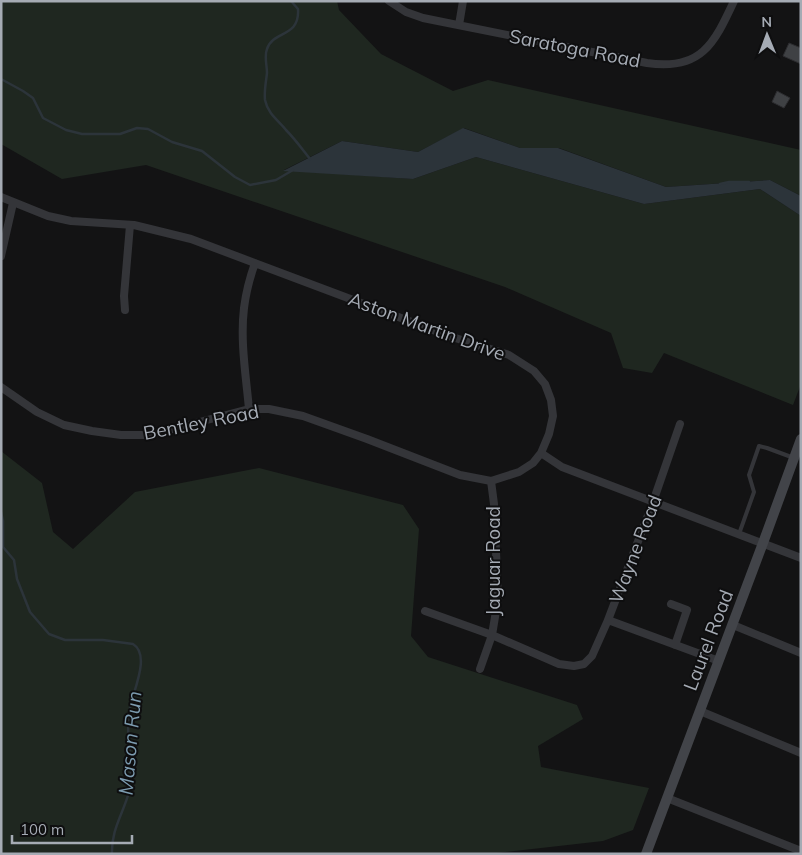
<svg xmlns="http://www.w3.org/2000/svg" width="802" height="855" font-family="Mulish,sans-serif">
<rect width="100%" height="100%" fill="#131314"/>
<path fill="#1f2720" d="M1 1H337L339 10 381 54 453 91 488 80 801 150V196L770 180 666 187 559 148H520L464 128 418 152 342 141 284 170 413 179 476 157 644 204 760 189 801 216V384L793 405 664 353 652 373 623 368 611 333 505 287 146 165 62 179 1 144Z
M1 451 42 483 53 532 73 549 135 492 259 468 403 505 419 529 411 636 428 657 577 705 583 719 538 746 541 767 649 788 633 830 603 841 488 854H1Z"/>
<path fill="#2c343a" d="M463 128 520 148H558L666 187 770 180 801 196V216L760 189 644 204 476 157 413 179 283 171 342 141 418 152Z"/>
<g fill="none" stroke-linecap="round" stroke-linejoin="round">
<path stroke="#2c343a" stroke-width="2.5" d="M291 1 298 9C300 38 273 30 267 49 264 56 267 65 267 73 266 82 264 91 265 100 268 114 278 120 286 130 295 139 302 149 310 159
M1 79 23 91 33 98 43 118 66 130 82 134H120L137 128 148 129 172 142 202 151 235 177 250 185 276 180 293 170
M720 184 729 182H749
M1 512 3 521V547L14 560 17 579 30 612 49 634 65 640H103L133 644C151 655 133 691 130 708 124 736 135 764 129 792 123 814 111 830 112 854"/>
</g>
<path fill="#3f4144" stroke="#2d2d30" d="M789 43 801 48V64L783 56Z
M777 91 790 98 784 108 772 102Z"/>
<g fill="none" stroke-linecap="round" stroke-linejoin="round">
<path stroke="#343539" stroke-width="4" d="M739 534 754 492 749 475 759 446 767 448 794 458"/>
<path stroke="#343539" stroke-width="8" d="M389 1 406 12 423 18 647 63C701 71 714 44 734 1
M459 25 463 1
M1 197 48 216 71 221 134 225 191 239 449 336 509 355 534 371 545 384 551 400 553 416 549 434 541 453 533 463 519 472 491 481 460 475 367 439 303 416 269 409H249L150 435H121L92 431 64 425 37 412 1 387
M1 256 13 203
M125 310 124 296 130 225
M249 409C246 376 240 341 244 308 246 292 250 277 255 263
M541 453 562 467 801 558
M671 604 687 610 675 645
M425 611 492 635 559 664 574 666 584 664 592 656 608 620 653 502 680 424
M608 620 719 661
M733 625 801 653
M480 669 492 635 498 599 494 504 491 481
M700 711 801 753
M667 798 801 851"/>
<path stroke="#424449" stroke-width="10" d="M646 854 763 543 801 439"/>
</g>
<g text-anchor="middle" stroke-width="4" stroke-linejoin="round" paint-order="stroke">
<g font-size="19" fill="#a5abb4" stroke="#0e0e0f">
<text transform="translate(575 48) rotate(11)" y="7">Saratoga Road</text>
<text transform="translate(427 326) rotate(20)" y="7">Aston Martin Drive</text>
<text transform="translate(201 422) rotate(-11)" y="7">Bentley Road</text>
<text transform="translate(635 549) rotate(-69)" y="7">Wayne Road</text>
<text transform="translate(493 561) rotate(-90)" y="7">Jaguar Road</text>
<text transform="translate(708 640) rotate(-69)" y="7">Laurel Road</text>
</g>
<g font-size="20" font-style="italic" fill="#7c9baf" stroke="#0e0e0f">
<text transform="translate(130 743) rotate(-85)" y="7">Mason Run</text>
</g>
</g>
<rect width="802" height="855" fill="none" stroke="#a5abb4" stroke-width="5"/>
<g transform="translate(767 35) rotate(359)" stroke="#0e0e0f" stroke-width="4" paint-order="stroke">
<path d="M0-4L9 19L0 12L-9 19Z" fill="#a5abb4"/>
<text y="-8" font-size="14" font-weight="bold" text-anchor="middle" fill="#a5abb4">N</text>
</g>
<path d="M12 835v8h120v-8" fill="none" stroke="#a5abb4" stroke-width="2.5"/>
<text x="20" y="835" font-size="15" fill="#a5abb4" stroke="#0e0e0f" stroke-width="4" paint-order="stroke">100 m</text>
</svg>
